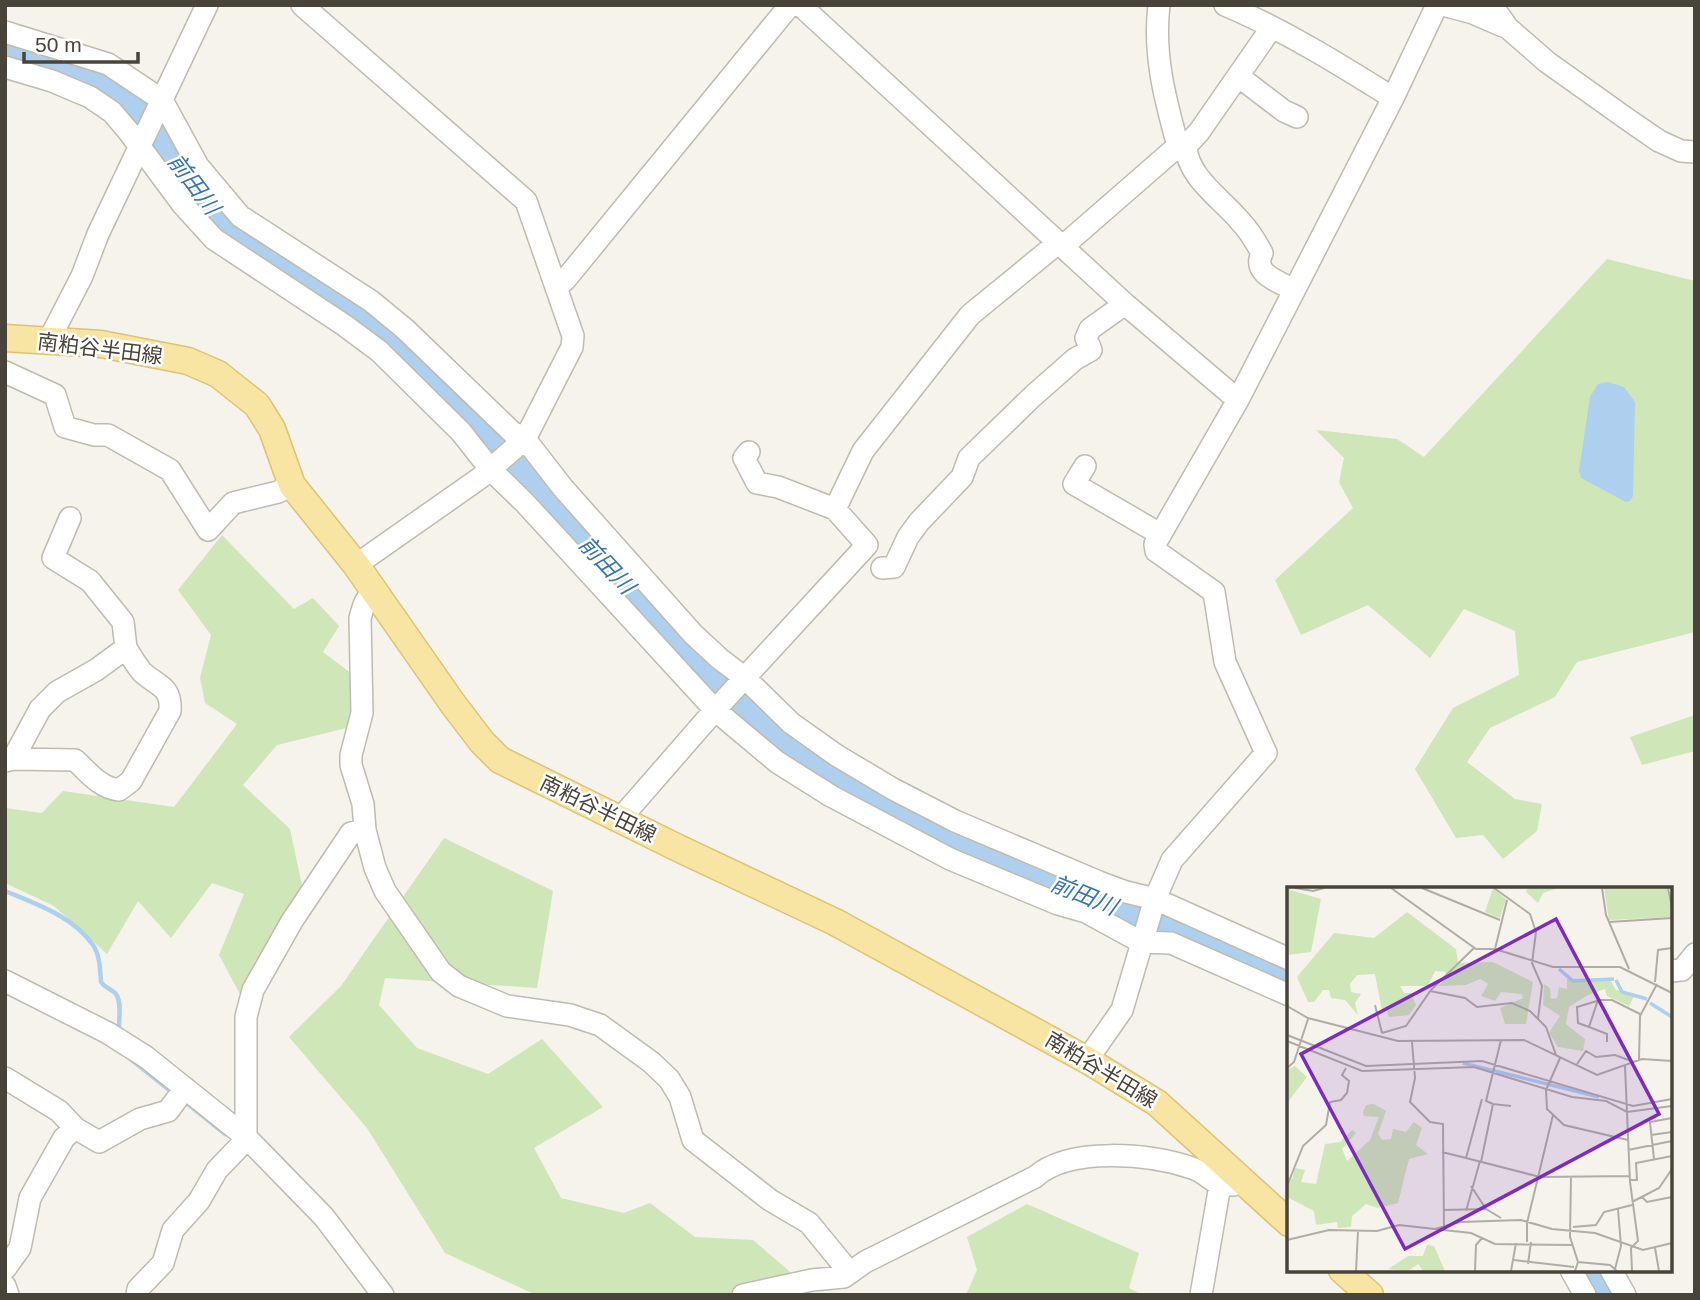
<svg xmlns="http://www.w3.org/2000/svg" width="1700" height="1300" font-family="Helvetica,'Noto Sans JP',sans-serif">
<rect width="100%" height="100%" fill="#f5f3ec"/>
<path fill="#cfe6b8" d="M1607 259 1695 281V632L1577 662 1555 697 1490 728 1467 762 1515 799 1542 804 1537 831 1503 859 1483 835 1456 838 1415 769 1453 708 1519 675 1515 631 1464 609 1430 658 1368 605 1301 635 1275 580 1353 508 1339 482 1344 458 1316 430 1397 439 1424 457Z
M222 535 294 609 313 598 339 626 323 652 352 674 351 727 277 745 243 785 290 829 303 890 241 996 219 955 244 894 212 883 171 938 138 901 107 954 54 906 5 883V808L42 813 63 791 174 807 237 724 205 703 200 678 211 635 178 590Z
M1695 715V751L1642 765 1630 737Z
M444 838 553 891 537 988 385 978 379 1005 417 1048 488 1074 542 1039 603 1107 534 1148 561 1198 624 1213 650 1203 695 1237 753 1240 796 1277 728 1295H536L445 1253 367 1128 289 1037 341 986Z
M1027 1204 1139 1253 1129 1288 1142 1295H966L977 1270 967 1237Z"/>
<path fill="#aecfed" d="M1608 382 1624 387 1635 402 1633 496 1630 501 1626 502 1581 478 1579 471 1590 397 1598 384Z"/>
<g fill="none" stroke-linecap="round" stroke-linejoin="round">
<path stroke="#aecfed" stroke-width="4.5" d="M5 891C36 904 73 916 93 945 100 955 100 970 101 982 105 988 110 988 115 993 122 999 119 1018 119 1027
M128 1057 173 1093
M183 1100 225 1134"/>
<path stroke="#aecfed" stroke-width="28" d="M5 48 90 75 121 90 157 132 192 189 236 236 357 312 392 339 513 463 697 664 749 712 808 758 886 807 944 836 1107 907 1202 937 1289 978
M1591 1270 1606 1295"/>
<defs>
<path id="minor" d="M302 5 526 201 573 336 572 347 525 439 480 478 356 565
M800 5 1125 304 1090 329 1086 338 1091 350 1075 359 1033 396 969 458 962 477 919 522 908 537 894 567 882 568
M1159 5C1153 54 1165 99 1178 146
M1225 5C1284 30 1339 64 1393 98
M1443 5 1473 13 1503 26
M1488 5 1498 14 1508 28 1547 62 1627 119 1659 141 1681 151 1695 152
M5 32 108 64 162 100 198 166 240 216 371 301 405 329 512 432 525 439 563 488 693 634 720 659 745 678 791 723 836 755 893 789 955 821 1099 882 1126 892 1155 899 1289 959
M5 67 52 81 90 97 112 112 129 132 183 205 214 239 344 325 379 351 461 432 491 470 524 502 715 710 777 762 831 796 950 859 1058 904 1086 912 1141 942 1171 943 1289 995
M1238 76 1284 111 1297 117
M1186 146C1187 177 1222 199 1240 221 1249 230 1256 242 1262 253 1252 274 1278 281 1294 290
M1062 247 1178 146H1186L1199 132 1272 27
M556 288 565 280 790 5
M1125 304 1238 400
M48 342 82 276 98 234 207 5
M5 372 55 395 65 427 94 435H108L170 470 208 530 233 503 278 492 292 485
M749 452 744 458 757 483 778 487 835 509 863 451 970 315 1058 243
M1085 466 1074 484 1160 534
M374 593C364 598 363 609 360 618L362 713 351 755V765L363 804 365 830 375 868 385 891 441 972 459 986 507 1006 570 1015 600 1025 651 1062 669 1079 680 1097 693 1140 770 1200 809 1223 850 1273
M13 759 75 760C88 772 100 788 119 790L131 781 170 711C172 686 157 686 142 672 136 665 131 656 126 648
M5 761 13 759 40 709 57 692 96 670 126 648 123 622 90 581 53 558 70 518
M620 819 715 710 867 545 835 509
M1670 971 1682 970 1695 954
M5 981 108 1033 146 1057 246 1137 324 1217 383 1295
M1087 1060 1122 1010 1155 899 1172 860 1266 753 1225 662 1214 592 1156 551 1155 544 1238 400 1393 98 1437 5
M5 1078 59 1111 75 1128 99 1142 140 1119 168 1111 185 1088
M5 1269 20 1248 30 1198 64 1138 75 1128
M1571 1270 1585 1295
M1611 1270 1625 1295
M5 1286 8 1295
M137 1295 138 1289 163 1263 173 1230 199 1201 217 1170 241 1145 246 1137V1017L253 990 292 921 351 833 365 830
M743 1295 812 1280 844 1277 865 1262 1035 1177C1070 1146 1150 1154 1192 1168 1202 1171 1211 1180 1220 1185
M1201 1295 1220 1185H1233"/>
<path id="major" d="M5 338 101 344 188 361 218 374 257 405 272 429 292 485 356 565 453 704 482 742 500 760 678 848 835 922 1087 1060 1157 1103 1289 1223
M1342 1270 1370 1295"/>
</defs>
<use href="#minor" stroke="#c0bbaf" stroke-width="24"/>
<use href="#major" stroke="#ddc373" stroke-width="29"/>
<use href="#minor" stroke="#fff" stroke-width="21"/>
<use href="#major" stroke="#f8e5a3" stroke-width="26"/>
</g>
<g text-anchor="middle" stroke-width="5" stroke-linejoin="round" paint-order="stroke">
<g font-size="21" fill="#49443a" stroke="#fff">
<text transform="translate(100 349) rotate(7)" y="7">南粕谷半田線</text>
<text transform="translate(598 809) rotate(26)" y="7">南粕谷半田線</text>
<text transform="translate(1101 1070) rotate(31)" y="7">南粕谷半田線</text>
</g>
<g font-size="23" font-style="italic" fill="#3976af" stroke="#fff">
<text transform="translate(194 184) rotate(53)" y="8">前田川</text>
<text transform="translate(607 565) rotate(47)" y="8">前田川</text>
<text transform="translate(1084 895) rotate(22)" y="8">前田川</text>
</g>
</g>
<g transform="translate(1287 887)">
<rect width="385" height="385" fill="#f5f3ec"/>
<path d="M206 1 219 12 213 31 198 25ZM241 1H271L256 6 251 16 239 5ZM317 1H380L385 30 322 33ZM0 2 34 12 24 65 0 68ZM120 25 169 62 171 76 206 75 246 95 239 137H218L213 121 236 111 235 107 214 105 208 114 194 109 201 97 193 92 179 98 151 99 160 91 158 85 148 84 141 99H113L117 106H124L129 118 122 128 102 130 100 124H95L88 87 70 88 63 97 64 105 74 107 68 116 71 128 58 113 44 111 42 103H36L27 115H21L10 90 47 46 87 51ZM322 91 329 103 348 107 342 119 320 109 318 102 301 108 282 120 279 137 298 152 296 164 271 160 262 146 273 129 256 118 257 97 263 101 264 112 270 111 272 100 280 102V92ZM8 179 20 190 0 216V183ZM87 217 99 224 91 247 95 253 104 252 106 242 119 245 127 235 135 241 129 258 141 267 122 272 111 316 91 321 79 317 65 329 64 340 51 341 50 335 29 338 27 324 0 310V290L5 292 8 281 18 283 14 295 29 297 38 257 53 255 65 243 69 246 55 262 60 274 83 253 92 230 77 229 76 225 79 218ZM140 358 147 359 158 384H136L131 377 121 384 101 382 121 369H136Z" fill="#cfe6b8"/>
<path fill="none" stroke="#aecfed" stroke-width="3.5" d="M272 82 286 94 327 92M329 93 335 105 360 112M363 116 385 130M176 176 312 210"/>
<path fill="none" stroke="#b0ada5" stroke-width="2" d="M8 1 26 4 37 1M104 1 189 62H208L266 80H333L385 106M135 1 213 33M207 1 243 27 249 45 245 76 255 99 251 132M315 1 319 28 342 82M381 1 385 22M322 35 385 31M208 62 220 13M368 95 371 63 385 61M143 104 178 111 190 120 225 116 243 124 259 140 269 168M88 118 95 146M0 119 21 131 111 154 237 153 310 188 355 172 385 174M302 140 291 136 290 120 310 114M95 146 119 139 144 103 187 61M0 148 79 179 195 174 346 219 385 212M0 154 75 184 187 180 285 210 319 214 340 225 385 219M125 155 128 191 123 215 143 235 156 237 157 341M320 155V147L302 140 311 113H325L353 127M273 171 259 203 260 222 277 238 341 253M352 173 353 129 370 97M290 177 299 164 309 170 328 168 347 175M338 179 343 295 351 354 344 361 345 384M0 181 7 175 21 132M195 212 179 271 253 290 343 289M206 217 199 214 214 153M364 248 385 245M341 263 385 254M155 265 179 271M367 272 363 235 385 231M194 275 206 217 224 219M284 290 283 350 291 375 288 384M343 293H350L349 276 385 269M0 299 16 259 39 238 43 215 54 213 60 206 62 194 55 188 59 181M184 299 199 322M355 310 360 315 385 310M345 315 372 301 385 282M156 323 199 322 214 331M179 324 193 274M286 340 309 338 317 325 345 318M148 342 173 335 234 333 265 342 308 346 356 363 385 356M0 353 42 343 90 344 112 338 184 346 208 357 285 358M240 355V336L266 228M368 361 372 384M227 373 287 380M291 375 323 378 330 384M241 377 244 355M328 382 334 359 331 322M69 384 71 344M188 384 189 358 195 351M224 384 229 356"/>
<path fill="#7b2cbf" fill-opacity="0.15" stroke="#7b2cbf" stroke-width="3.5" d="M269 32 372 227 118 362 14 167Z"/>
<rect width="385" height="385" fill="none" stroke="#49443a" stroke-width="3.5"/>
</g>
<rect width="1700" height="1300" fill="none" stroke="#49443a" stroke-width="14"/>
<path d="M24 52v10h114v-10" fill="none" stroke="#49443a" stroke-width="3.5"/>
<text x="35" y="52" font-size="21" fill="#49443a" stroke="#ffffff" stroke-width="5" paint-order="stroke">50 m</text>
</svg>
